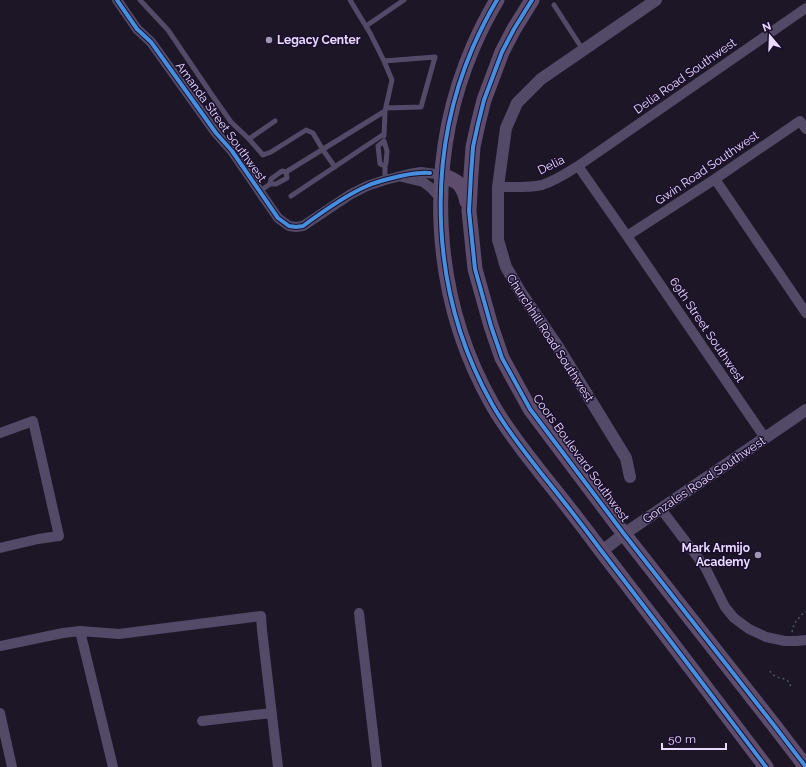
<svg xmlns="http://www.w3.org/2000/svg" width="806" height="767" font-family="Raleway,sans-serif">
<rect width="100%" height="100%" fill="#1c1626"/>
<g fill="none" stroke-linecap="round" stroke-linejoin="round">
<path stroke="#4d566b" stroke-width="1.5" stroke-dasharray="2 3" stroke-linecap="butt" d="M792 632 794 624 803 613 806 612
M770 671C771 673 773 675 775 676 783 680 789 677 791 688"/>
<path stroke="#524a67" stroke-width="5" d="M140 0 168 30 212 95 231 122 249 139 263 155 271 152 306 130 313 133 323 150 335 167
M554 5 583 50
M366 26 404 0
M384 61 435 57 421 107 386 108
M384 136 385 111
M249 139 275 121
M385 166 380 164 378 146 384 141 387 151 386 163 385 166V180
M270 184 271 179 282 171 286 172 385 111 392 80 384 61 370 33 350 0
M260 191 270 184H276L287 178 286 172
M291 196 384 134"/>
<path stroke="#524a67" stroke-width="10" d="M117 0 137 29 151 42 216 133 232 151 278 218 289 226 296 227 303 226 351 194 367 186 385 180 409 174 421 172 442 175
M578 166 627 236 765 438
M402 177 423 182 431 188 440 198
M715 179 806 313
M498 187C512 187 528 188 542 185 555 181 567 173 578 166L806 8
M627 236 715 179 800 121 806 129
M0 433 33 421 59 536 38 539 0 548
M661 509 705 567 725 607 734 618 749 629 766 637 785 641H797L806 640
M359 613 377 767
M80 631 113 767
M0 646 63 633 80 631 119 634 261 616 262 630 278 767
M0 713 12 767
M202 721 272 713"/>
<path stroke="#524a67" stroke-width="12" d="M630 477 626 458 558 347 521 293 506 267 498 240V187L506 128 517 103 541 79 656 0
M602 551 624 534 806 410"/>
<path stroke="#5d4c6c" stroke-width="15" d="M497 0C488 15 480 31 473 47 424 161 431 296 492 404 506 429 524 451 541 473 562 499 583 526 603 553 658 624 712 696 766 767
M532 0 514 29 502 52 484 100 478 124 473 147 471 174 469 211 475 269 491 326 502 358 530 409 548 433 624 534 773 724 806 767
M442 175C458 181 463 184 467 202"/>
<defs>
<path id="cycleway" d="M117 0 137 29 151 42 216 133 232 151 278 218 289 226 296 227 303 226C322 212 346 195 367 186 377 181 389 179 400 176 410 174 419 172 430 173
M497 0C488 15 480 31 473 47 424 161 431 296 492 404 506 429 524 451 541 473 562 499 583 526 603 553 658 624 712 696 766 767
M532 0 514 29 502 52 484 100 478 124 473 147 471 174 469 211 475 269 491 326 502 358 530 409 548 433 624 534 773 724 806 767"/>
</defs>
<use href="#cycleway" stroke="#1b0f2d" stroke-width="6"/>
<use href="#cycleway" stroke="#468fdf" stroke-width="4"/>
</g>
<g fill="#a196b3" stroke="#1b0f2d" stroke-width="1.5">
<circle cx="269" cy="40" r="4"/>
<circle cx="758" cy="555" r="4"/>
</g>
<g text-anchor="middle" stroke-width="3" stroke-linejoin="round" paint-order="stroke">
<g font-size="12" font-weight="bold" fill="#e8dbff" stroke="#1b0f2d" text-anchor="start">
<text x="277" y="44">Legacy Center</text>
<text x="750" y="552" text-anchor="end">Mark Armijo<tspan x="750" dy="14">Academy</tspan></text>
</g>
<g font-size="12" fill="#e8dbff" stroke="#1b0f2d">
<text transform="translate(685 76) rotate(-35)" y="4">Delia Road Southwest</text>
<text transform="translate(221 122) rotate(54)" y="4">Amanda Street Southwest</text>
<text transform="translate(551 165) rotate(-26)" y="4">Delia</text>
<text transform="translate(707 168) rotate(-34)" y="4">Gwin Road Southwest</text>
<text transform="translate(707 330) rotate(56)" y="4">69th Street Southwest</text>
<text transform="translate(550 338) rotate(57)" y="4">Churchhill Road Southwest</text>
<text transform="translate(581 458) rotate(54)" y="4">Coors Boulevard Southwest</text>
<text transform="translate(704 480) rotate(-34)" y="4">Gonzales Road Southwest</text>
</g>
</g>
<g transform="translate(770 36) rotate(341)" stroke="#1b0f2d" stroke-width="3" paint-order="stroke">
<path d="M0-3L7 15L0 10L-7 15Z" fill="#e8dbff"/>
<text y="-6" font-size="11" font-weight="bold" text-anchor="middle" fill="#e8dbff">N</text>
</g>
<path d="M662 743v6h64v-6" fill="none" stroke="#e8dbff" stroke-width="2"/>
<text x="668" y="743" font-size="12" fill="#e8dbff" stroke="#1b0f2d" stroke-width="3" paint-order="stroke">50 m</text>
</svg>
